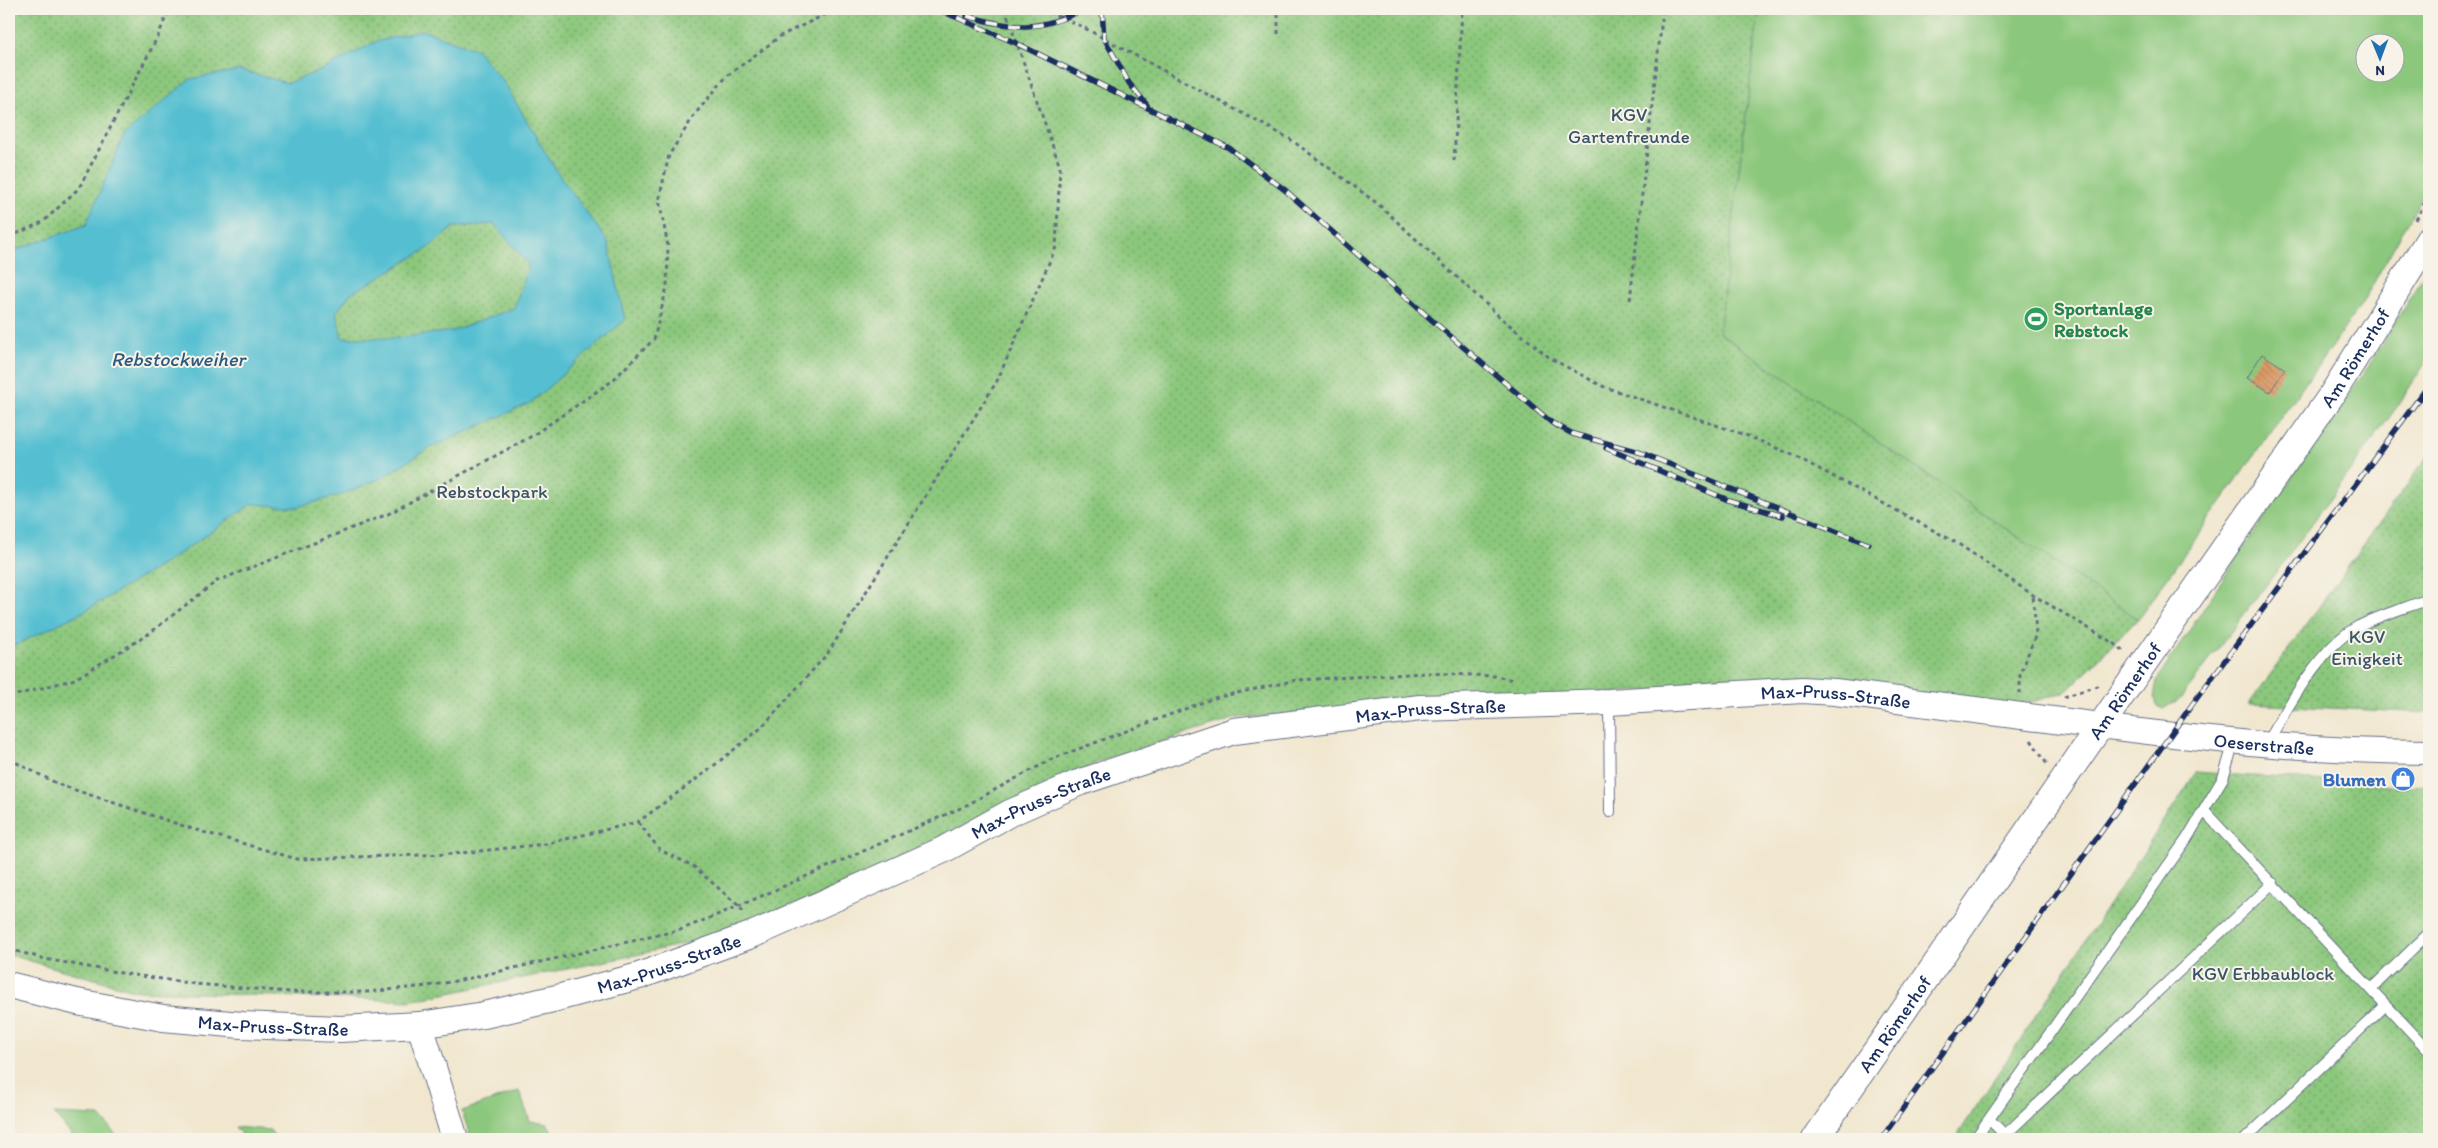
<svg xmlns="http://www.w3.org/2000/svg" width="2438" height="1148" font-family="Itim,sans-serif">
<defs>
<pattern id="park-dots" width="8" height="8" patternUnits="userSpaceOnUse" patternTransform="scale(1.25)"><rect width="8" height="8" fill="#8bc77c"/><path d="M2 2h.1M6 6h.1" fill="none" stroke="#71a269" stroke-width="1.8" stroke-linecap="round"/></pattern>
<pattern id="building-back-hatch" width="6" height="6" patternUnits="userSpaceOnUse" patternTransform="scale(1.25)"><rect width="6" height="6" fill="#db9964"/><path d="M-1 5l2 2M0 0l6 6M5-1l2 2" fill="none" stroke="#b17d56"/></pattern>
</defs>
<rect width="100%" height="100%" fill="#f7f3e8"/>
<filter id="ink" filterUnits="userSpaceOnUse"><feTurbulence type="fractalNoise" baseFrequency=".02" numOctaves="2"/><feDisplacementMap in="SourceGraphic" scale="10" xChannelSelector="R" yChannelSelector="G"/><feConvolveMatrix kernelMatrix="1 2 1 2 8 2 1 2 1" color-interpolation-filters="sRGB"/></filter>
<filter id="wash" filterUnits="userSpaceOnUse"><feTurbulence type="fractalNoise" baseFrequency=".0096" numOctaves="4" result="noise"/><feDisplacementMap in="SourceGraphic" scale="20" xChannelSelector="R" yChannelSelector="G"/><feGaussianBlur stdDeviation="1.12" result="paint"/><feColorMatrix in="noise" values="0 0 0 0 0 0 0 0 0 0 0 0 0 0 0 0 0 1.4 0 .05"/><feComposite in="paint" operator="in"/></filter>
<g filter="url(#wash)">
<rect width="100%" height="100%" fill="#f1e7cf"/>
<path fill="#8bc77c" stroke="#537b6d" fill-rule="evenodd" d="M1759 9H2429V185L2361 305 2138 619 1719 333ZM2366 42H2396V72H2366Z
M2429 266V357L2399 404 2292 551 2181 698 2163 709 2156 705 2154 698 2157 680 2238 556 2368 367Z
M519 1091 530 1121 548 1124 556 1139H471L462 1111Z
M54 1114 100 1116 119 1139H75Z
M235 1127 270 1130 277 1139H245Z"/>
<path fill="url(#park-dots)" stroke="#537b6d" d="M9 9H1759L1719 333 2138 619 2067 691 2035 701 2011 705 1799 680 1237 718 1101 761 753 928 636 955 410 1001 137 991 9 955Z
M2429 454V713L2249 704Z
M2196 772 2413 787 2429 784V1139H1955Z"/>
<path fill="#55bfd1" stroke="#387798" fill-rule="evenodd" d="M423 30 477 50 505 84 557 172 608 242 625 320 530 403 428 449 381 478 344 494 297 507 252 504 167 562 83 612 9 648V252L86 225 124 135 190 79 240 70 287 83 322 70 375 42ZM494 224 529 265 514 308 453 331 397 338H342L336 313 350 294 427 249 454 227Z"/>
<g id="blocks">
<path fill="url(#building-back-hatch)" d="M2262 354 2285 369 2270 392 2247 378Z"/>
</g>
</g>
<g filter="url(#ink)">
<use href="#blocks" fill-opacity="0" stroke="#666f86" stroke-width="1"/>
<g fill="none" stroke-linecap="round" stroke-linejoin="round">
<defs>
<path id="service" d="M1609 703 1610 812
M2267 744C2287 708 2320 647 2357 627 2379 615 2406 608 2429 599
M2204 811 2429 1051
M2371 989 2429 933
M1989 1119 2009 1139
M2005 1135 2273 883
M1975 1139 2186 840 2223 778 2234 742
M2245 1139 2386 1005"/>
<g id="tertiary">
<path id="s1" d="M2100 726C2209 740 2319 752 2429 752"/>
</g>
<g id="secondary">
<path id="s2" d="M9 985 77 1002 163 1018 242 1025 340 1029 420 1025 484 1015 557 998 639 976 754 934 943 850 1010 813 1078 783 1234 731 1420 708 1609 702 1802 690 1835 692 2100 726"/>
<path d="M420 1025 455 1139"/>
<path id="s3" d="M1815 1139 2137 673 2333 393 2429 239"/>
</g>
</defs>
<use href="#service" stroke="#666f86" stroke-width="12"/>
<use href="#tertiary" stroke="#666f86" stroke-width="26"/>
<use href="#secondary" stroke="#666f86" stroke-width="28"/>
<path stroke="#666f86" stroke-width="3" stroke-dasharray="4 4" stroke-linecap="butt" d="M1041 9 1081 26 1290 139 1378 204 1501 318 1550 358 1602 386 1748 436 1795 456 1957 543 2033 595 2120 647 2123 652
M1278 34V9
M1454 161 1462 9
M2416 220 2429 194
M9 237 43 222 79 188 159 34 169 9
M1630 300 1663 9
M2020 694V674L2036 634 2033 595
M9 697 75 679 147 635 217 581 388 514 532 436 612 381 654 339 667 287 668 246 659 200 669 155 695 114 727 76 782 35 837 9
M2064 697 2097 686 2100 682
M2031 740 2047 764
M9 759 60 785 196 830 297 859 452 854 545 844 638 822 706 772 761 728 828 653 997 381 1056 247 1060 167 1005 9
M638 822 660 850 693 866 739 906 744 913
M9 949 45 959 127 974 196 984 290 992H366L428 986 466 979 680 930 739 906 963 807 1052 759 1214 698 1297 680 1427 673 1494 676 1514 680"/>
<use href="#service" stroke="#fff" stroke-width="10"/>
<use href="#tertiary" stroke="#fff" stroke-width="24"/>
<use href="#secondary" stroke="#fff" stroke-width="26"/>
<defs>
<path id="rail" d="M937 9 1016 43 1229 148 1285 190 1434 322 1552 423 1573 434 1639 452 1868 544
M1102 9 1104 38 1129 83 1147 105
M967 16C1016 29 1038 32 1084 9
M1606 448 1728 500 1783 516
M1881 1139 2194 702 2429 385"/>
</defs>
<use href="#rail" stroke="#1b2f5e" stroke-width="5.5"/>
<use href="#rail" stroke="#f7f3e8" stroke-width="4" stroke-dasharray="11" stroke-linecap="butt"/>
</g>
</g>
<defs>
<symbol id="stadium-disc" viewBox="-11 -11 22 22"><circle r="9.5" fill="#2e9e5b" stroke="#f7f3e8"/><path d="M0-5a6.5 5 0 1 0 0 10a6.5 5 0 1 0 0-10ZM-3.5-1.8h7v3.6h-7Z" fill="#fff"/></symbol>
<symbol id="shop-disc" viewBox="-11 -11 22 22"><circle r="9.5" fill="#3f7fe0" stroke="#f7f3e8"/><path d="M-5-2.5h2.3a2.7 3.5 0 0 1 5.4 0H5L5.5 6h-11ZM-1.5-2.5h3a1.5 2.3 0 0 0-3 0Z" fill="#fff"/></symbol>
</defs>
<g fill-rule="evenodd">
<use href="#stadium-disc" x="2022" y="305" width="28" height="28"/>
<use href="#shop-disc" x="2389" y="765" width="28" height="28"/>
</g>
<g text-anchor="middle" stroke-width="4" stroke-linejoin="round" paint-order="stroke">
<g font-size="19" fill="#375566" stroke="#f7f3e8">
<text x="1629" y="121">KGV<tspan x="1629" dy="22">Gartenfreunde</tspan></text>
<text x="492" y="498">Rebstockpark</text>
<text x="2367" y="643">KGV<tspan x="2367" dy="22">Einigkeit</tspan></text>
<text x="2263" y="980">KGV Erbbaublock</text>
</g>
<g font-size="19" font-weight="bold" fill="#27864d" stroke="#f7f3e8" text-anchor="start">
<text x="2054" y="315">Sportanlage<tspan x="2054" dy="22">Rebstock</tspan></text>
</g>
<g font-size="19" fill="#1b2f5e" stroke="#f7f3e8">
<text dy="7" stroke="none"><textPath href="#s3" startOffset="950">Am Römerhof</textPath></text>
<text dy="7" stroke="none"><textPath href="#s3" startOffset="545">Am Römerhof</textPath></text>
<text dy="7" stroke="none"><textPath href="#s2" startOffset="1888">Max-Pruss-Straße</textPath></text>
<text dy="7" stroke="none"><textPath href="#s2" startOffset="1482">Max-Pruss-Straße</textPath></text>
<text dy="7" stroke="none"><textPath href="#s1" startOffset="165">Oeserstraße</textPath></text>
<text dy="7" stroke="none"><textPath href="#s2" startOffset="1078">Max-Pruss-Straße</textPath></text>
<text dy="7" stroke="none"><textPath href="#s2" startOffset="672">Max-Pruss-Straße</textPath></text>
<text dy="7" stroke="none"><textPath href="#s2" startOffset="268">Max-Pruss-Straße</textPath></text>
<text dy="7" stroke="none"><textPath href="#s3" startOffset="140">Am Römerhof</textPath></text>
</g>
<g font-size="19" font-weight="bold" fill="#366cbe" stroke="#f7f3e8" text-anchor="end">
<text x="2386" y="786">Blumen</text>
</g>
<g font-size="20" font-style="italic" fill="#2c5a80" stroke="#f7f3e8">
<text x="178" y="366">Rebstockweiher</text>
</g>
</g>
<rect width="2438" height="1148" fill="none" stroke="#f7f3e8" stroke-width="30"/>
<g transform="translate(2380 58) rotate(179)"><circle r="24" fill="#f7f3e8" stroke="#9fa5b1"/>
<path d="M0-4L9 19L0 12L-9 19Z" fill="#1f6fb2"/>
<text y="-8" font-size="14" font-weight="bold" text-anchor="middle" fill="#1b2f5e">N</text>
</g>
</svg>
